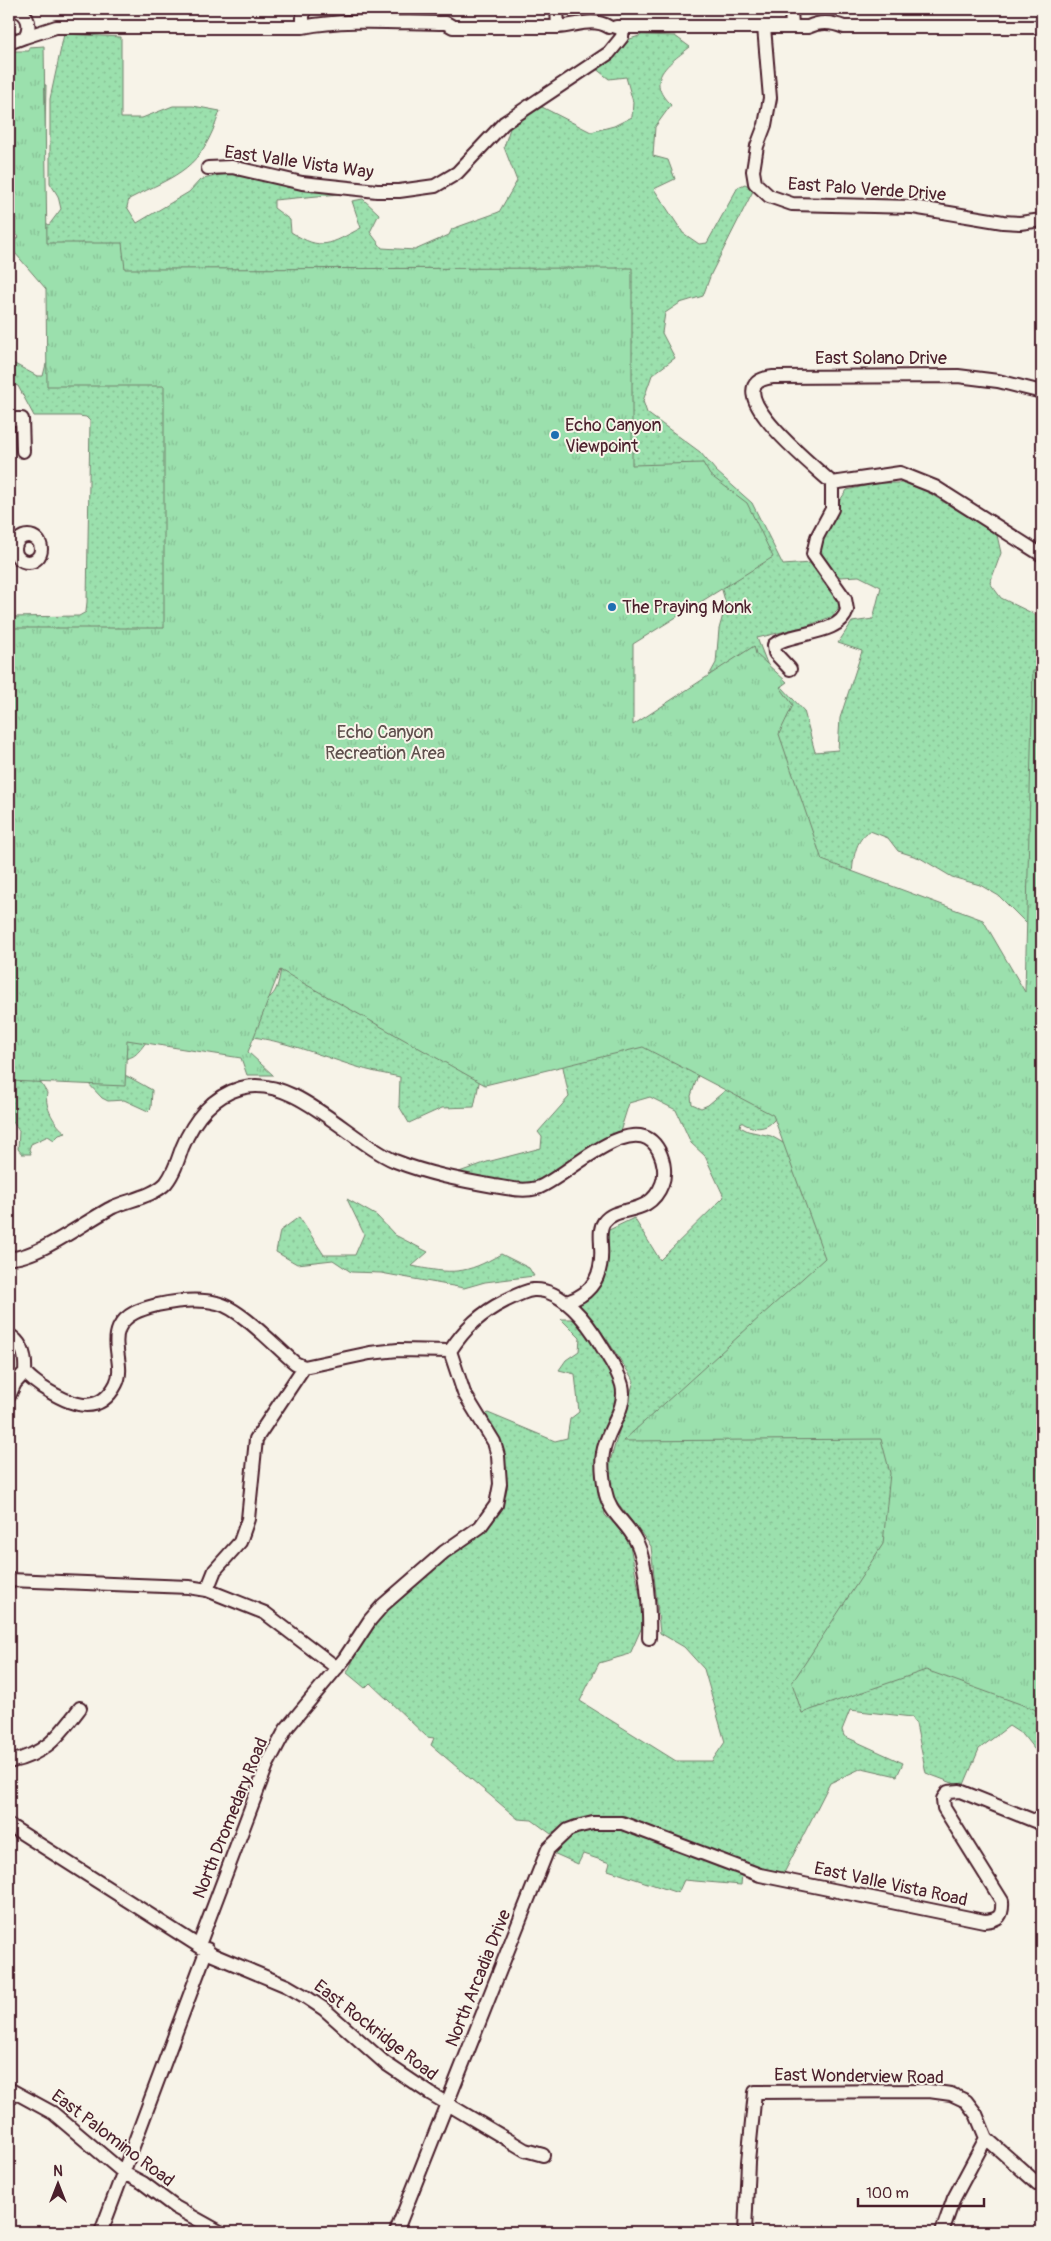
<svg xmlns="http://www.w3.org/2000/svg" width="1051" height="2241" font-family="Pangolin,sans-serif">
<defs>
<pattern id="grass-dots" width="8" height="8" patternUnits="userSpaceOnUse" patternTransform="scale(1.25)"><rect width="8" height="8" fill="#9be0ad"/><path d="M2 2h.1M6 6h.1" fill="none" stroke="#87c095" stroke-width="1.8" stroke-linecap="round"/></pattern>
<pattern id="park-tufts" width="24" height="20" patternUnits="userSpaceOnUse" patternTransform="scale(1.25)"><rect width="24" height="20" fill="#9be0ad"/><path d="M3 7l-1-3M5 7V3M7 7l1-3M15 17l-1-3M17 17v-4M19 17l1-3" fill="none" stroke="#87c095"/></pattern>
</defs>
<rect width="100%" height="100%" fill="#f7f3e8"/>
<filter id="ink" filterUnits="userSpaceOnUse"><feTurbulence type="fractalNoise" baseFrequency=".02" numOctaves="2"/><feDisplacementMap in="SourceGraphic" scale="10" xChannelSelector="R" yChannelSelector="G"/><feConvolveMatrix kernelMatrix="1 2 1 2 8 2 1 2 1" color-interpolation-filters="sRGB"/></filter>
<g filter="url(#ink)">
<path fill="url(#grass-dots)" stroke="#72806c" d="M64 34 121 37V118H142L173 106H193L220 111C201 170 180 173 129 199L127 207 137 223 189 192 200 180 219 175 238 173 285 186 350 193 274 200V208L290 220 291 232C322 252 330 244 361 228L352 201 363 199 379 214 370 232 382 248 415 250 449 235 452 229 499 212 517 181 504 147 511 125 540 106 591 132 614 126 632 117 633 102 626 77 609 79 595 68 627 40 642 35 675 36 690 47C670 63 643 79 671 105L655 127 653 156 668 160 675 179 654 189 683 233 699 244 707 243 738 187 745 184 754 189 711 274 703 296 680 303 665 313 662 333 675 358 652 375 643 401 647 413 700 452 716 471 752 503 783 565 810 563 840 606 833 616 807 626 757 638 772 676 804 711 815 752 838 750 840 718 862 651 838 643 852 622 873 619 881 587 859 576 840 577 827 564 819 550 838 503 847 490 878 483H913L997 535 1001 553 990 583 1001 598 1038 616H1042V928L1029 926 999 896 980 885 952 877 920 858 898 851 888 838 870 831C855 839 853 860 852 875L699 1072 691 1096 692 1104 701 1108 708 1105 734 1083 777 1115C770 1130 754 1131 741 1122L740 1127 748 1131 771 1136 822 1165 1042 1017V1759L1023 1735 1009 1726 979 1749 963 1787 926 1773 916 1724 912 1717 850 1710 842 1730 844 1736 903 1763 897 1776 862 1768 830 1783 784 1873 744 1864 631 1822 575 1823 551 1834 532 1820 518 1819 431 1745 434 1738 427 1737 370 1683 365 1688 347 1673 372 1621 452 1550 474 1538 492 1523 502 1507 500 1450 485 1416 488 1413 555 1441 567 1438 570 1419 579 1412 575 1374 559 1370 566 1360 579 1351 580 1338 561 1319H572L586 1326 618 1382V1408L599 1473 605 1515 628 1536 645 1620 630 1654 599 1663 580 1701 676 1761H712L725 1742 704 1669 684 1647 660 1633 651 1546 614 1498 606 1475 634 1381 606 1338 579 1306 602 1282 608 1246 607 1231 634 1218 660 1260 724 1197 705 1156 691 1143 676 1110 650 1097 629 1103 619 1135 535 1185 451 1175 487 1162 541 1148 542 1137 538 1132 569 1097 562 1062 480 1078 474 1107 442 1108 409 1123 399 1106 400 1077C385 1074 369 1071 354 1066 319 1055 283 1040 245 1036L260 1002C281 996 277 979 283 963L689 712 716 663 719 629 726 604 720 583 549 518 9 679V617L79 616 86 612 87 602 90 421 86 417 79 416H34L18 386 9 383V361L37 376H43L46 364H51L127 384 37 247 41 84 46 85 43 221 49 225 61 209 58 196 50 183V99Z
M9 1032 47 1093C44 1107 55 1125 66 1133L59 1135 54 1140 48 1136 31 1144 29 1149 31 1154H22L18 1149 19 1131 11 1119 12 1111 9 1100Z
M101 1034 147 1041C133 1059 136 1056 113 1062L116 1074 127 1076 152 1090 151 1108 148 1111 124 1100 108 1101 102 1098 85 1080Z
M347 1199 377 1216 395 1235 428 1252 412 1266C452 1274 465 1275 501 1254L529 1268 534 1276 485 1282 464 1288 381 1273 351 1272 333 1260 297 1264 276 1252 280 1231 299 1217 324 1255H355L364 1234Z
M621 1827 742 1874 741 1885 684 1880 678 1893 608 1870 610 1863 583 1854 578 1864 551 1852C580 1827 583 1829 621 1827Z"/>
<path fill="url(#park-tufts)" stroke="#72806c" d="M44 46 47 243H122L125 269 632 268V465L703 463 710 475 747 503 773 557 633 644V725L754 646 756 654 787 682 780 687 793 705 779 734 822 860 983 920 1025 992 1033 671H1042V1715L1034 1709 926 1670 802 1713 792 1683 883 1544 890 1473 881 1439 623 1441 825 1258 773 1115 643 1047 485 1085 280 970 248 1052 273 1075H247L241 1058 127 1040 125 1086 9 1081V628H164V386H47L46 289 9 246 19 237 9 226V51H29V47Z"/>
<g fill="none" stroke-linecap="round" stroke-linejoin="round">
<defs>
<path id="minor" d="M9 9C26 9 33 23 25 37L9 43
M557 9 558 27
M791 9 792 27
M303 27V9
M616 27H808C820 21 832 22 844 27H1042
M764 27 770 98 765 125 757 146 753 171 755 183 769 196 792 204 913 207 1003 222 1020 223 1042 220
M25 37 56 27H303C347 18 400 23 446 23L453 27H558C575 26 593 17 609 27
M208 168 232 167 302 183 377 191H399L435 186 457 173 504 123 609 53 622 37 623 27
M9 419H22L23 451
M832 483C816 468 710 384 773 377L958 376 998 381 1042 392
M15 549a13 13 0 1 1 26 0a13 13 0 1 1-26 0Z
M790 669 775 653 774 645C792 631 840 636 847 610L845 599 813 554 817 537 832 509V483L900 473 935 487 1042 555
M9 1258C37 1259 87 1220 113 1207 129 1200 154 1196 166 1183 174 1173 178 1160 182 1148 193 1121 212 1096 241 1088 293 1073 350 1142 395 1161 428 1174 460 1180 494 1186 508 1188 523 1192 537 1188 564 1180 635 1104 659 1151 664 1161 666 1174 662 1184 649 1218 617 1204 604 1222 599 1229 601 1238 601 1246 603 1274 594 1293 567 1302
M9 1335C23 1343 26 1356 25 1372
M25 1372C30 1379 36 1382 42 1387 67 1403 98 1419 116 1384 125 1367 111 1346 119 1328 126 1313 142 1309 157 1305 176 1301 198 1298 217 1303 240 1308 276 1347 295 1363L304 1367 370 1353 398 1350 450 1351
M9 1396 15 1383 25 1372
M9 1580 189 1587 207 1590 265 1613 337 1668
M207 1590 215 1570 240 1542 248 1519 256 1439 304 1367
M9 1762C46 1754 58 1737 80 1708
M9 1825 213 1955 287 1986 306 1997 324 2009 385 2063 431 2094 525 2150 543 2155
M199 1945 267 1765 286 1729 345 1658 370 1620 383 1605 444 1552 480 1527 496 1505 500 1484 498 1456 494 1442 464 1393 450 1351C465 1328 481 1313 505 1301 513 1297 524 1291 533 1290 562 1288 588 1323 601 1345 608 1357 618 1370 622 1385 628 1409 606 1430 603 1453 601 1464 603 1478 605 1490 609 1514 626 1521 636 1541 647 1561 650 1614 649 1638
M9 2089 53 2113 124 2173 143 2183 175 2207 220 2232
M101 2232 207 1949
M396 2232 548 1849 568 1830 576 1827 593 1823H622L760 1875 984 1921C999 1920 1003 1916 1002 1901L944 1808 943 1799 948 1792 960 1791 1042 1824
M745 2232 748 2162 755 2092 929 2091 951 2094 966 2101 976 2114 986 2138 1038 2184H1042
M942 2232 954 2198 986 2138"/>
</defs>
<use href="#minor" stroke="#4a1f2b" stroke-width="16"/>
<use href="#minor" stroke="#f7f3e8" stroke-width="12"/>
</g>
</g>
<g fill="#1f6fb2" stroke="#f7f3e8" stroke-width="2">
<circle cx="555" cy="435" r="5"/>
<circle cx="612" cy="607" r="5"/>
</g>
<g text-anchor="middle" stroke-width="4" stroke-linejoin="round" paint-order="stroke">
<g font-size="18" fill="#4a1f2b" stroke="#f7f3e8">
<text transform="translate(299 162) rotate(8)" y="6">East Valle Vista Way</text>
<text transform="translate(867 189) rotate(4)" y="6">East Palo Verde Drive</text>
<text x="881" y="364">East Solano Drive</text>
<text transform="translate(230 1818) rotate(-68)" y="6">North Dromedary Road</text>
<text transform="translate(891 1884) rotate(12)" y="6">East Valle Vista Road</text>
<text transform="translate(478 1978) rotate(-68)" y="6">North Arcadia Drive</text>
<text transform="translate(376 2030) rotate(38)" y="6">East Rockridge Road</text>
<text transform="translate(859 2076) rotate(1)" y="6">East Wonderview Road</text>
<text transform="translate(113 2138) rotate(37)" y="6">East Palomino Road</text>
</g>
<g font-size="18" fill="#4a1f2b" stroke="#f7f3e8" text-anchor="start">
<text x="565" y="431">Echo Canyon<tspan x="565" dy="21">Viewpoint</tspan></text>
<text x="622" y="613">The Praying Monk</text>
</g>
<g font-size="18" fill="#5e4f4c" stroke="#f7f3e8">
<text x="385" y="738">Echo Canyon<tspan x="385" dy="21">Recreation Area</tspan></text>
</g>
</g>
<rect width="1051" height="2241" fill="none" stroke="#f7f3e8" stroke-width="30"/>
<rect x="15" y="15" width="1021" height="2211" fill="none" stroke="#4a1f2b" stroke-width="2" filter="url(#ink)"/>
<g transform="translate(58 2184)" stroke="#f7f3e8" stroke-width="4" paint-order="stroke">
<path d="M0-4L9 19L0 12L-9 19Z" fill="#4a1f2b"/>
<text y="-8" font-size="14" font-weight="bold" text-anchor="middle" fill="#4a1f2b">N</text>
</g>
<path d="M858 2198v8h126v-8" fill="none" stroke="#4a1f2b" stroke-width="2.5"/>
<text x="866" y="2198" font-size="15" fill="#4a1f2b" stroke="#f7f3e8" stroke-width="4" paint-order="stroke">100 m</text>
</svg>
